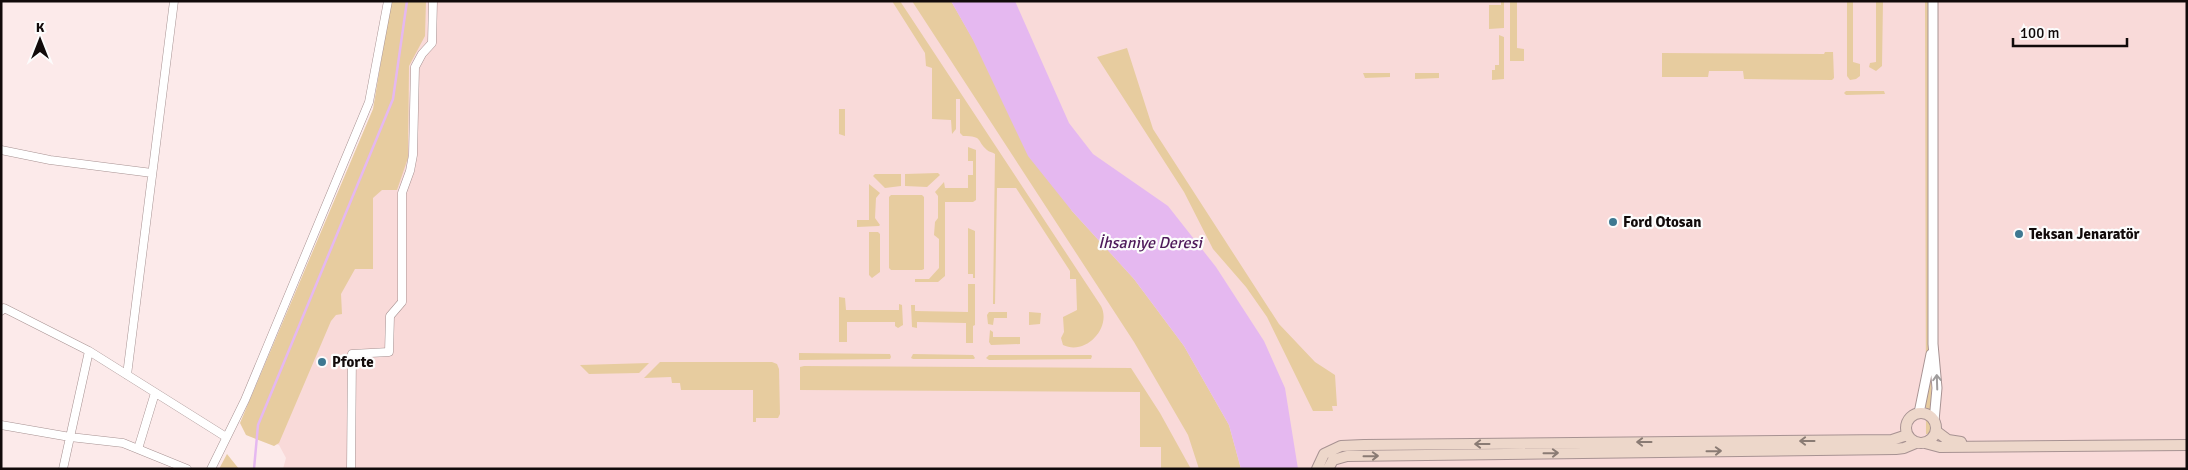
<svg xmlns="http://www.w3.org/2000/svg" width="2188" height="470" font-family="Signika,sans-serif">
<rect width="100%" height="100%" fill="#fceaea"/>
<path fill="#f9dad9" d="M394 1H2187V469H283L286 458 279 445 247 434 376 110Z"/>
<path fill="#e7cc9f" d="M391 1H426L425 36 409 66 408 158 397 190H382L373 198V269H355L341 294 342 314 336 315 331 321 279 443 274 446 246 435 240 423 373 109Z
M892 1H900L1101 306C1112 327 1086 356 1063 345L1061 338 1064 332 1063 317 1077 310 1076 279H1070V271L1016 188H997L995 304H993L995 154C992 152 989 152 987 150 976 141 984 136 963 136L960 133V99H956V129L952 134 951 120 932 119V68L926 66 925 53Z
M912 1H951L1072 211 1134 279 1184 346 1229 425 1241 469H1199L1188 435 1134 342Z
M1501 1H1504V28L1489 29V5H1501Z
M1510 1H1517V48L1524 49V61H1510Z
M1847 1H1853V62L1860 64V76L1856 79 1850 80 1847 76Z
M1876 1H1883L1882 66 1876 71 1869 67 1870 63 1876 62Z
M1925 1H1935L1931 435 1926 434Z
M1499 35 1504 37V79L1492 80V70H1495V65H1499Z
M1127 48 1153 129 1279 324 1315 362 1335 375 1337 406H1332L1333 411H1313L1267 317 1246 287 1213 249 1184 192 1097 57Z
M1825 52H1833L1834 78 1832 80 1744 79 1743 71H1709L1708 77H1662V53L1824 54Z
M1363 73H1390V77L1365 78Z
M1415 73H1439V78L1415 79Z
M1846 91H1884L1885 94 1846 95 1844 93Z
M839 109H845V136L839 134Z
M968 147 976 150V200L973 202H945V276L938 282H915V279H929L939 268V239L934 235 935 222 938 218V196L935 192 944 182 945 188H968V175H973V161H968Z
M938 173 940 175 927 187 905 186V174Z
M875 174H901V186L885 188 873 176Z
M869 184 880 193 876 198 875 218 880 225 879 226 857 227V220H869Z
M891 195H922L924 197V269L922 270H891L889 268V197Z
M968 228 975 231V278H973V274H968Z
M869 232H878L880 234V272L872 278 869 275Z
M968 284H975V325L973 326V343H966V323L917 322V328L912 327 911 305H915V311L968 312Z
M839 297 845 298 846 310H899V304L902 305 903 325 898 328 895 326V322H847V342H839Z
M989 312H1007V318H994L993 325 988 324 987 315Z
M1029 312 1041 313 1040 324 1029 325Z
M990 330 993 332V337H1020V344L991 345 989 342Z
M799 353 890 354 891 357 890 359 799 360Z
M913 354 973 355 975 358 974 359H913L911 358Z
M989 355H1091L1092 356 1091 359 989 360 986 358Z
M660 362H772L777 364 779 369 780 414 778 418H756V422H753V390H681L680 383H672L671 377 644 378Z
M649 363 639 373 589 374 580 365Z
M804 366 1131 368 1160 413 1191 469H1161V447H1140V392L800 390V367Z
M227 454 239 469H219Z"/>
<path fill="#e5b8f0" d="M951 1H1015L1069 123 1093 154 1168 206 1216 267 1264 341 1285 388 1298 469H1241L1229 425 1184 346 1134 279 1072 211 1028 156 973 40Z"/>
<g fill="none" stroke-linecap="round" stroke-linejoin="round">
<path stroke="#e5b8f0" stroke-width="2.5" d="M254 469 258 425 393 99 407 1"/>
<defs>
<path id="minor" d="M1 150 50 160 152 173
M1 311 4 308 89 351 226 437
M127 375 174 1
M1 425 70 437 123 443 187 469
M138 449 155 393
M63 469 89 351
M211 469 245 400 369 102 388 1
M351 469 352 354 389 352 390 316 402 302V193L410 171 413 155 415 67 422 54 432 43 433 1"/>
<path id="tertiary" d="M1933 1V344L1937 388 1934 421
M1919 413 1931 354"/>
<path id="secondary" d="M1906 428a15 15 0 1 1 30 0a15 15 0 1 1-30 0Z
M1936 431 1948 440 1961 442
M1925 443 1940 447 2187 445
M1317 469 1324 454 1341 446 1364 445 1892 440 1907 435
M1328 469 1333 460 1347 456 1896 449 1904 448 1916 443"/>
</defs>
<use href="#minor" stroke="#a79292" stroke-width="9"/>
<use href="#tertiary" stroke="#a79292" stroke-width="11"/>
<use href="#secondary" stroke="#a79292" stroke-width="12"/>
<use href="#minor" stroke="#fff" stroke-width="8"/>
<use href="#tertiary" stroke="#fff" stroke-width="9"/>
<use href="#secondary" stroke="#edd7ca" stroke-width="10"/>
</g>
<defs><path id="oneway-shaft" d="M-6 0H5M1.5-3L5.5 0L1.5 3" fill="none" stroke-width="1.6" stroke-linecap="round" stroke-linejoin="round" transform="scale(1.25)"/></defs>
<use stroke="#a09d9d" href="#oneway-shaft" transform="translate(1937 382) rotate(-92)"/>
<g stroke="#8a7b74">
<use href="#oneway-shaft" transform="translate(1807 441) rotate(180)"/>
<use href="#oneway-shaft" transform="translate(1644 442) rotate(180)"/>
<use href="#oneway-shaft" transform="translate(1482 444) rotate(180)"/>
<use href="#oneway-shaft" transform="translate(1714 451) rotate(-1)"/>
<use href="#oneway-shaft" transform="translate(1551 453) rotate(-1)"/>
<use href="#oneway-shaft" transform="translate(1371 456) rotate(-1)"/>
</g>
<g fill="#3e7891" stroke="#fcfcfc" stroke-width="2">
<circle cx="1613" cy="222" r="5"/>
<circle cx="2019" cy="234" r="5"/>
<circle cx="322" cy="362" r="5"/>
</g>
<g text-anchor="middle" stroke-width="4.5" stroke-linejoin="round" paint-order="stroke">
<g font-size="15" font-weight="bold" fill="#110a0a" stroke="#fcfcfc" text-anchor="start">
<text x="1623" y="227">Ford Otosan</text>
<text x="2029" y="239">Teksan Jenaratör</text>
<text x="332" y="367">Pforte</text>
</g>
<g font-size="16" font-style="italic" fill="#4e195a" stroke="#fcfcfc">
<text x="1150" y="248">İhsaniye Deresi</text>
</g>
</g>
<rect width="2188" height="470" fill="none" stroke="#110a0a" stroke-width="5"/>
<g transform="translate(40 40)" stroke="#fcfcfc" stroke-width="4" paint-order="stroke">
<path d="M0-4L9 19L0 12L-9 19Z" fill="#110a0a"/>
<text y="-8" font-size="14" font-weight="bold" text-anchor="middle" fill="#110a0a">K</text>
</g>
<path d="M2013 38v8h114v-8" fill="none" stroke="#110a0a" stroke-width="2.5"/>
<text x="2020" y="38" font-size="15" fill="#110a0a" stroke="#fcfcfc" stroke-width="4" paint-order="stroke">100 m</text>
</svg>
